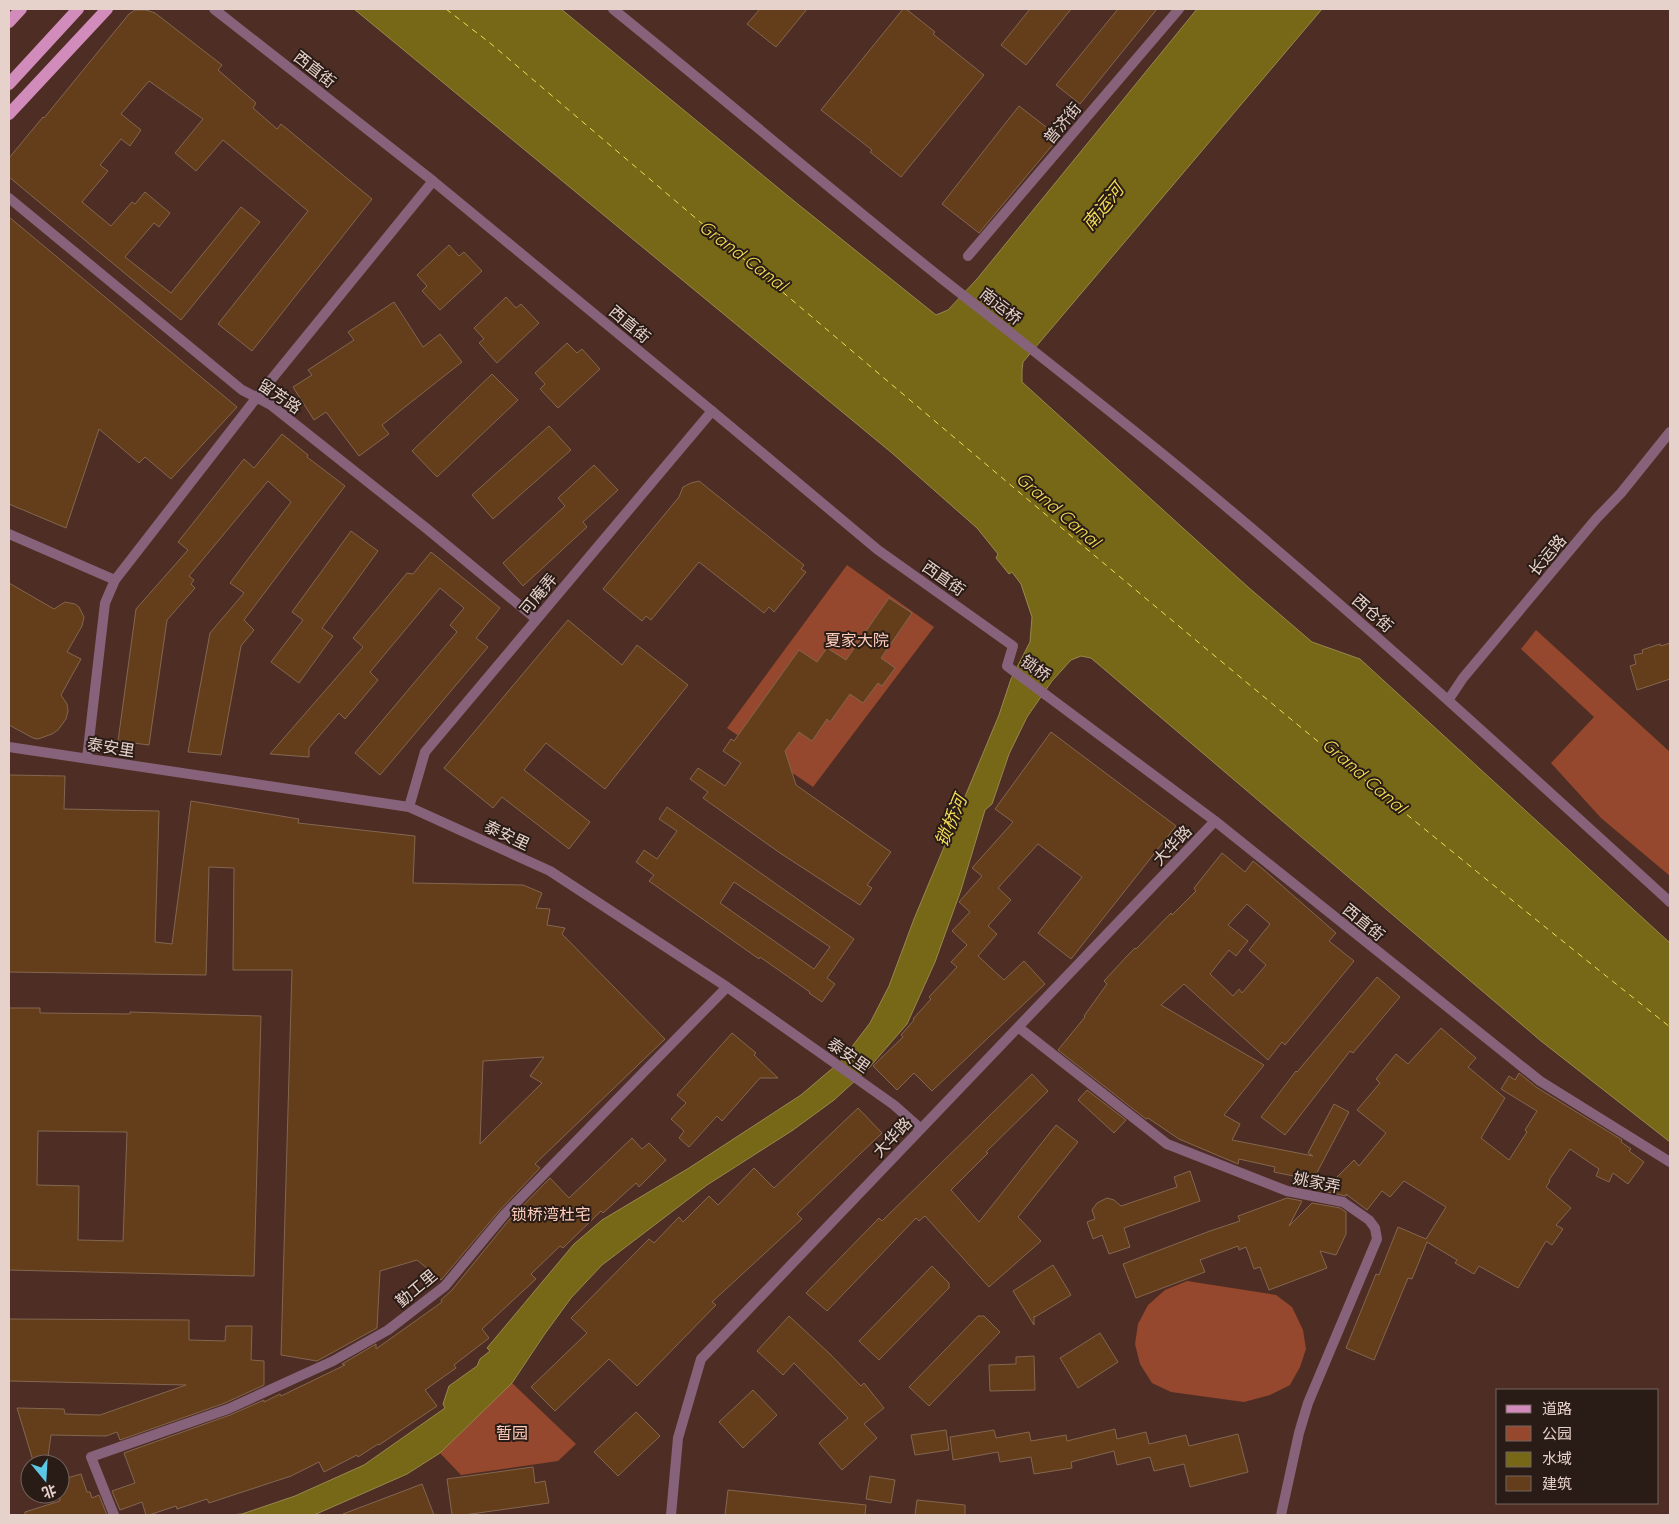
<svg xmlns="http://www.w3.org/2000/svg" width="1679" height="1524" font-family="Quicksand,'Noto Sans SC',sans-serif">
<rect width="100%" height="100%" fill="#4e2e24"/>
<path fill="#95482e" d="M847 565 934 627 813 787 727 728Z
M1536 630 1670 752V876L1601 818 1551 763 1594 717 1521 649Z
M1187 1281 1276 1295 1292 1307 1303 1330 1306 1349 1300 1367 1290 1385 1270 1395 1244 1402 1171 1392 1152 1383 1140 1364 1135 1344 1138 1324 1148 1305 1165 1290Z
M512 1383 576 1444 558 1461 461 1475 440 1453Z"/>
<path fill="#766817" stroke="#98884d" d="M354 9H561L794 201 936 315 948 310 977 279 1197 9H1322L1023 362 1022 370V382L1248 587 1312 642 1360 659 1670 943V1142L1541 1041 1091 658 1081 656 1071 660 1052 681 1027 717 1009 754 992 804 985 810 961 890 935 962 907 1024 868 1069 834 1100 793 1130 707 1185 602 1265 571 1298 544 1335 512 1383 440 1453 407 1474 314 1515H230L242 1514 295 1496 364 1465 445 1408 443 1404 449 1386 477 1366 480 1359 490 1351 487 1348 574 1244 602 1220 689 1168 801 1095 841 1061 870 1023 889 986 914 919 999 715 1011 679 1030 642 1032 617 1021 584 1012 572 1009 574 996 558 998 554 977 528 892 453Z"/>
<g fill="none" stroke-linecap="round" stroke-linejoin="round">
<path stroke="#f2db55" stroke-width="1" stroke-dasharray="6 5" stroke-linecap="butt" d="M446 9 490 43C880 375 1269 708 1670 1027"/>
</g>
<path fill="#643d1b" stroke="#83664f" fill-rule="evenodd" d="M760 9H807L776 47 747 24Z
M903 9H906L935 32 933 34 984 75 901 177 870 152 872 150 821 110Z
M1030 9H1071L1026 65 1001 45Z
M1118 9H1157L1080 104 1056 85Z
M135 10H146L155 13 222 65 218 70 256 103 253 108 277 129 281 124 372 199 252 351 218 324 308 211 223 140 196 171 175 153 203 119 149 81 121 114 141 130 130 146 121 139 100 165 108 171 82 202 111 226 132 202 135 204 145 192 170 213 159 227 154 223 125 257 171 293 241 207 260 222 181 320 9 177V158L43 117 44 118 129 14Z
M1019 106 1059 137 979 233 942 204Z
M9 217 237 407 171 479 145 457 139 463 99 429 66 528 9 504Z
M449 245 459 256 464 252 482 271 440 310 422 291 427 286 417 275Z
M506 297 516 308 521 304 539 323 497 363 479 343 484 339 474 328Z
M394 302 423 347 440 334 462 362 382 425 389 434 359 456 326 412 314 420 293 387 312 375 308 370 354 340 348 332Z
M567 343 577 353 582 349 600 369 558 408 540 389 545 384 535 373Z
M492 374 518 400 437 477 412 451Z
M549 426 571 450 493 519 472 495Z
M282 434 308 455 307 457 345 486 244 620 254 630 241 646 221 755 188 752 210 633 244 593 230 583 291 502 268 481 189 576 194 580 191 584 195 588 167 620 149 745 118 741 136 609 188 550 178 542 244 459 254 468Z
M594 465 618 490 583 522 587 527 523 586 503 563 565 506 558 498Z
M699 481 804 565 801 569 806 572 774 612 769 607 764 613 699 562 651 620 646 616 642 621 603 589 679 497 683 487 691 483Z
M351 531 378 551 322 628 333 636 299 683 271 662 303 620 292 612Z
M431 552 500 608 476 638 488 647 380 775 355 753 457 632 450 625 464 608 440 588 370 672 378 680 345 719 339 713 309 748V757L270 754 363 647 353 638 407 573 413 574Z
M9 583 54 609 65 602 75 604 79 607 84 617 82 626 67 652 81 659 61 695 67 704 68 711 66 719 58 730 52 734 38 739 33 738 9 725Z
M889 598 912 613 881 658 895 668 882 686 878 683 863 703 850 694 830 722 827 719 812 741 799 732 785 751 796 785 891 852 867 885 872 888 860 905 780 853 703 798 708 792 690 779 698 768 725 786 741 763 723 751 731 739 734 741 799 650 817 662 827 648 846 660Z
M568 620 622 665 637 645 688 685 605 789 546 743 524 770 590 822 569 849 502 797 493 808 444 768Z
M1670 643V679L1637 690 1630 666 1636 664 1634 655 1643 653 1642 650 1660 644 1661 646Z
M1051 732 1176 826 1071 959 1038 933 1082 877 1038 844 998 888 1011 900 988 926 997 934 978 956 1004 980 1024 961 1045 984 932 1091 914 1073 897 1090 873 1066 903 1037 901 1035 914 1020 913 1019 931 999 929 997 957 967 951 962 967 945 952 931 970 912 959 902 982 876 972 868 1013 822 995 809Z
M9 775 65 776 64 809 159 811 155 942 172 944 191 801 299 819 298 823 415 836 413 883 523 885 542 893 536 908 550 909 547 925 565 928 562 934 665 1039 535 1164 540 1168 499 1211 441 1280 417 1260 380 1271 377 1328 317 1361 281 1355 292 970H233L234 868 209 867 206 975 9 972ZM544 1057 530 1076 542 1083 480 1144 483 1061Z
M667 807 854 939 827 978 835 984 822 1002 809 993 810 992 760 957 759 959 649 881 654 875 636 862 644 850 657 859 677 831 659 819ZM734 882 830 947 814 969 720 903Z
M1222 853 1245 872 1253 861 1264 870 1336 933 1329 941 1354 961 1285 1045 1282 1042 1268 1060 1184 984 1161 1005 1264 1065 1224 1115 1240 1124 1232 1140 1313 1156 1308 1153 1334 1104 1349 1112 1313 1180 1274 1172 1275 1167 1239 1159 1238 1164 1179 1139 1148 1118 1146 1119 1058 1050 1085 1017 1084 1016 1107 984 1104 981 1127 956 1135 948 1136 949 1171 913 1172 915 1196 891 1194 888ZM1247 904 1270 924 1249 950 1266 965 1242 993 1239 989 1233 996 1210 974 1229 950 1236 956 1248 941 1228 925Z
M1377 977 1400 997 1353 1053 1350 1051 1285 1135 1261 1117 1296 1071 1297 1072Z
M9 1008H40V1013L130 1014V1012L261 1016 254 1276 9 1270ZM38 1131 127 1132 123 1241 78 1240 79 1186 37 1185Z
M1441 1028 1476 1058 1468 1067 1505 1098 1481 1138 1509 1160 1527 1132 1525 1130 1537 1111 1501 1089 1509 1076 1515 1080 1519 1073 1536 1087 1622 1140 1621 1142 1631 1149 1629 1151 1644 1162 1628 1184 1613 1173 1609 1182 1596 1176 1599 1169 1570 1149 1549 1180 1550 1181 1546 1187 1571 1208 1556 1225 1563 1229 1552 1245 1546 1241 1518 1288 1479 1266 1474 1274 1455 1263 1457 1260 1427 1242 1412 1279 1408 1278 1374 1360 1346 1348 1376 1274 1379 1275 1398 1227 1426 1239 1446 1207 1404 1181 1390 1197 1382 1191 1367 1210 1346 1194V1196L1323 1191 1354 1160 1359 1166 1386 1133 1357 1110 1380 1083 1376 1079 1396 1054 1408 1064Z
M732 1033 756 1053 754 1055 778 1078H760L722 1121 717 1116 689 1147 679 1138 684 1131 671 1119 686 1103 677 1095Z
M1032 1074 1048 1091 986 1152 988 1153 951 1190 979 1222 1056 1125 1078 1142 1018 1217 1041 1241 989 1287 925 1216 919 1221 916 1218 827 1311 806 1293 879 1218 882 1221Z
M1087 1090 1126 1120 1114 1133 1078 1100Z
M858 1108 882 1133 797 1214 802 1219 712 1302 716 1305 637 1386 609 1359 555 1411 531 1387 587 1333 571 1318 649 1239 654 1243 679 1217 683 1222 709 1196 718 1205 754 1168 774 1188Z
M632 1138 642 1149 649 1143 666 1160 639 1187 636 1183 603 1213 601 1211 563 1248 560 1246 531 1274 536 1279 482 1329 489 1338 454 1365 456 1368 425 1390 437 1406 379 1445 378 1444 358 1457 357 1455 324 1472 319 1462 291 1476 209 1503 207 1499 177 1509 176 1506 149 1515H146L142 1502 120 1510 112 1491 135 1483 124 1453 230 1415 264 1400V1402L280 1394 281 1396 345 1365 342 1364 376 1344V1349L442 1302 441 1300 452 1290 509 1220 550 1178 569 1198Z
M1190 1171 1200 1201 1124 1228 1130 1247 1109 1254 1102 1235 1093 1239 1087 1222 1095 1219 1092 1210 1097 1203 1107 1198 1114 1200 1121 1206 1177 1187 1174 1177Z
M1287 1198 1302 1201 1289 1226 1312 1203 1340 1208 1346 1212V1234L1336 1255 1320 1251 1327 1268 1269 1290 1260 1267 1254 1269 1246 1247 1239 1250 1238 1246 1200 1260 1205 1272 1136 1298 1123 1264 1210 1231 1240 1221 1238 1216Z
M1053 1265 1071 1295 1035 1317 1034 1316V1325L1013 1291Z
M932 1266 949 1283V1288L879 1360 859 1341Z
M789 1316 830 1354 861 1386 864 1383 884 1408 864 1424 877 1438 842 1470 819 1443 848 1418 794 1363 783 1375 757 1351Z
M978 1316H984L1000 1332 929 1406 909 1387Z
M9 1319 189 1320V1340L225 1341 226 1326H252L251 1360 264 1361V1385L225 1403 120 1440 117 1432 106 1436 51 1435 47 1464H34L17 1408 64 1409 65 1414 100 1415 186 1385 9 1381Z
M1100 1333 1118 1362 1078 1388 1060 1358Z
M1034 1356 1035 1390 990 1391 989 1365 1016 1364V1357Z
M753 1390 777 1415 743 1448 719 1422Z
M636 1412 660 1436 618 1476 594 1452Z
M1115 1429 1117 1439 1146 1432 1149 1444 1186 1435 1189 1446 1238 1434 1248 1472 1190 1487 1184 1464 1154 1471 1150 1457 1117 1465 1114 1451 1071 1462 1072 1468 1034 1474 1031 1457 1000 1462 998 1452 953 1460 950 1437 994 1430 996 1438 1029 1432 1031 1441 1066 1435 1067 1441Z
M946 1430 949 1450 915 1455 911 1435Z
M533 1467 535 1483 545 1481 549 1503 464 1515H452L447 1479Z
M81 1474 87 1492H90L92 1498 99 1495 107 1515H25V1512L60 1501V1480Z
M870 1476 895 1480 891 1503 866 1499Z
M422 1484 434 1515H343V1514Z
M728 1490 866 1505 865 1515H725Z
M917 1500 965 1505V1515H915Z"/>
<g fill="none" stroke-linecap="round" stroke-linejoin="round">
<path stroke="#86637a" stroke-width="10" d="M712 411 878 550 1013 646 1007 666 1046 695"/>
<path stroke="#86637a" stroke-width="10" d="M214 9 433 181 712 411 425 752 409 807
M613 9C723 98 831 190 941 278 1021 341 1102 404 1181 469 1349 608 1509 755 1670 902
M9 198 242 390 271 405 426 528 536 619
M968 256 1179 9
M9 534 115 580
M1046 695 1215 821 1540 1081 1670 1162
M1449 699 1463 678 1596 519 1621 493 1670 432
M9 747 409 807 550 871 727 987 894 1105 921 1129
M87 758 105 603 115 580 257 397 433 181
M1018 1027 1167 1144 1287 1191 1343 1202 1369 1220 1375 1228 1377 1239 1308 1403 1299 1433 1281 1515
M114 1515 91 1457 228 1409 333 1361 388 1330 445 1286 504 1215 727 987
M671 1515 678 1438 701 1359 1215 821"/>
<path stroke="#d28cbb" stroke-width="12" d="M9 22 21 9
M9 84 78 9
M9 114 107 9"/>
</g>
<g text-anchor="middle" stroke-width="4" stroke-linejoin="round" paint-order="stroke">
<g font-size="16" fill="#e7d2cb" stroke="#291b16">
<text transform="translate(315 69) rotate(38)" y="6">西直街</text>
<text transform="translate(1062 123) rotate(-50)" y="6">普济街</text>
<text transform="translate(1001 306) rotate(38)" y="6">南运桥</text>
<text transform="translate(630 324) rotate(40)" y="6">西直街</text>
<text transform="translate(280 396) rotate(34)" y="6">留芳路</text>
<text transform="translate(1547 555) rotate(-50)" y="6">长运路</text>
<text transform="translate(944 578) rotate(35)" y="6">西直街</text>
<text transform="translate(538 594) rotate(-50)" y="6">可庵弄</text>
<text transform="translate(1373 613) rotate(41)" y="6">西仓街</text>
<text transform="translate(1036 668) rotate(36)" y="6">锁桥</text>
<text transform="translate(111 747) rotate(9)" y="6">泰安里</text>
<text transform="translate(507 835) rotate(25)" y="6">泰安里</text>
<text transform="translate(1172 845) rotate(-46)" y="6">大华路</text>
<text transform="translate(1364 922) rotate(39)" y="6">西直街</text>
<text transform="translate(849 1055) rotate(35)" y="6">泰安里</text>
<text transform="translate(892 1137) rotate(-46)" y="6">大华路</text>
<text transform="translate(1317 1182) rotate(12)" y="6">姚家弄</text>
<text transform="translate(416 1288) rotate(-40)" y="6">勤工里</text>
</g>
<g font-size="16" fill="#ffcdbc" stroke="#291b16">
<text x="857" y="646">夏家大院</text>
<text x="551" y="1220">锁桥湾杜宅</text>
<text x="512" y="1439">暂园</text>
</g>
<g font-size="18" font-style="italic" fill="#f2db55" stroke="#291b16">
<text transform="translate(1103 207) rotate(-51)" y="6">南运河</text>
<text transform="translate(743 256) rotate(37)" y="6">Grand Canal</text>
<text transform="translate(1058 510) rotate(41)" y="6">Grand Canal</text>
<text transform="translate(1364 776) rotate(41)" y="6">Grand Canal</text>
<text transform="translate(951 821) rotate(-67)" y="6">锁桥河</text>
</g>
</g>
<rect width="1679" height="1524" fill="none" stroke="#e7d2cb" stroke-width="20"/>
<rect x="1496" y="1389" width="162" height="115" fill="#291b16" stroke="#75645e"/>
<rect x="1506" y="1405" width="25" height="8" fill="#d28cbb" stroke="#75645e"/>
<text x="1542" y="1414" font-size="15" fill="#e7d2cb">道路</text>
<rect x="1506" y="1426" width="25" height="15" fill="#95482e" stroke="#75645e"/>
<text x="1542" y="1439" font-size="15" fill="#e7d2cb">公园</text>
<rect x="1506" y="1452" width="25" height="15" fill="#766817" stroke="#75645e"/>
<text x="1542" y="1464" font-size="15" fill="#e7d2cb">水域</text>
<rect x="1506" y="1476" width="25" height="15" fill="#643d1b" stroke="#75645e"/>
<text x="1542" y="1489" font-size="15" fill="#e7d2cb">建筑</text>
<g transform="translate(45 1479) rotate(162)"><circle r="24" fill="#291b16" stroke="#75645e"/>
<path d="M0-4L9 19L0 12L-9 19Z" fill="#5bc8e6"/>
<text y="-8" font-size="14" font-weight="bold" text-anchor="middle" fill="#e7d2cb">北</text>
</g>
</svg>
